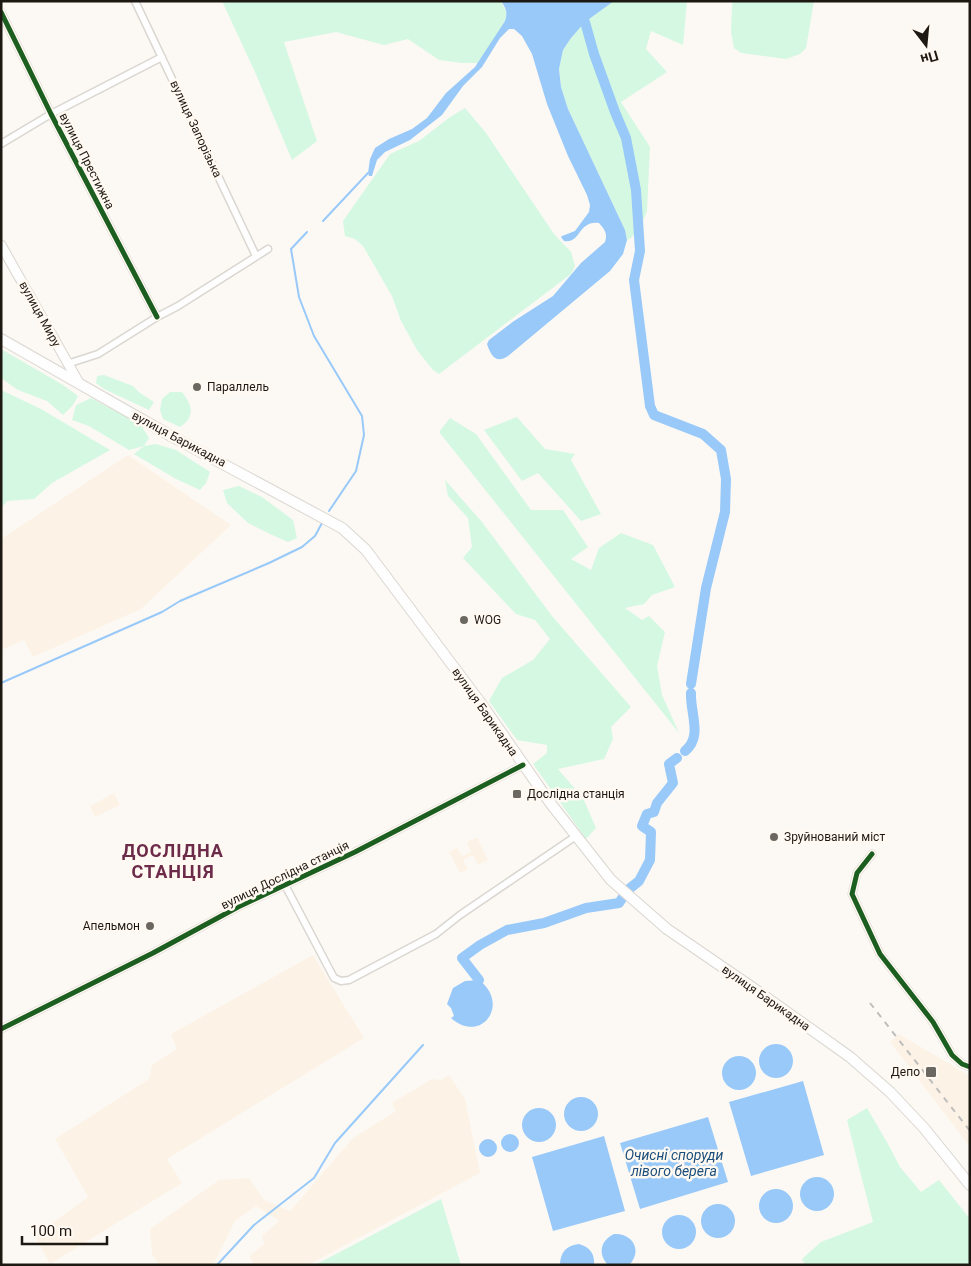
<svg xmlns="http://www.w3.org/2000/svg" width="971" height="1266" font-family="Roboto,sans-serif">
<rect width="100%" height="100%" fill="#fcf9f5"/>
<path fill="#fcf3e6" d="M128 455 231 525 141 609 33 657 24 640 1 650V539Z
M114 793 120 805 95 817 90 806Z
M477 837 488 860 478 865 473 855 463 860 468 869 460 873 449 852 457 848 462 856 471 852 467 842Z
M313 955 364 1038 167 1159 182 1183 50 1264 35 1236 88 1197 55 1139 149 1079 152 1065 177 1049 171 1034Z
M899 1034 970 1076V1147L890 1042Z
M449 1075 465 1099 480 1173 308 1265H254L249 1256 264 1244 262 1236 279 1221 256 1206 235 1221 215 1261 211 1265H159L152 1254 150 1229 219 1180 249 1178 264 1200 290 1211 353 1138 396 1111 392 1103 432 1079 441 1080Z"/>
<path fill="#d4f8e1" d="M222 1H501L507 14 505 21 479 63H462L439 60 408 39 384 45 336 32 284 42 317 141 292 160 255 72Z
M614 1H687L683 45 651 31 646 49 667 72 621 102 650 147 647 211 641 226 631 238 627 240 625 230 568 109 561 87 559 69 563 50 571 38 585 22Z
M734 1H814L806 48 800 54 786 59 741 53 734 48 731 32 732 4Z
M465 108 486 133 554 234 571 252 575 266 571 274 439 374 433 370 417 350 401 321 392 296 363 246 355 239 345 236 343 221 390 154 419 141 450 117Z
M1 349 63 385 78 396 73 405 63 415 47 401 18 390 1 378Z
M104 375 133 386 140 393 154 402 149 410 104 389 96 383 97 376Z
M1 390 41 409 110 450 52 483 34 499 7 501 1 508Z
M170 392H182C192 405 196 416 180 427L163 419 160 410 162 399Z
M91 398 141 425 149 438 144 446 129 450 89 426 72 420 76 405Z
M517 417 545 449 575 454 571 460 601 514 581 521 538 473 522 481 484 430Z
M450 418 476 434 531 510H563L588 547 571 559 591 570 599 548 621 533 653 545 675 587 652 595 644 604 625 608 642 620 649 616 665 632 657 666 662 695 679 733 439 432Z
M156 444 176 450 210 472 206 483 200 490 176 479 134 454 144 446Z
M445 480 482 522 552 616 631 707 611 727 613 739 604 759 558 769 583 798 596 828 586 839 533 764 547 753V745L517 740 489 701 502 678 533 660 550 639 535 620 516 614 463 558 472 547 468 518 448 496Z
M239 486 262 497 293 520 297 538 288 542 270 534 248 523 227 503 223 490Z
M867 1108 888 1144 900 1167 921 1192 939 1180 970 1219V1265H805L802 1259 821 1242 873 1222 847 1120Z
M441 1199 461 1265H315Z"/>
<path fill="#98c9f8" d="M501 1H614L585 22 571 38 563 50 559 69 561 87 568 109 625 230 627 240 623 254 610 271 508 356C496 364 491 356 487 344L489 340 514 321 553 296 581 263 605 242C608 233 604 229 599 223 578 220 581 244 564 241L561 237 562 236 575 231 589 212 590 205 587 195 568 156 547 104 532 54 522 36 514 29H509L500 38 482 67 463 86 442 115 410 140 385 152 377 160 372 176H369L368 173 370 159 375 148 389 139 412 129 427 118 446 93 475 67 505 21C508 13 506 8 501 1Z
M479 980C511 1004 481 1045 451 1018L454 1016 451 1008 447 1004 453 988 465 981Z
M759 1061a17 17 0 1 1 34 0a17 17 0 1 1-34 0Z
M722 1073a17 17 0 1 1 34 0a17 17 0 1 1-34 0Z
M803 1081 824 1155 751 1176 729 1102Z
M564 1114a17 17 0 1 1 34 0a17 17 0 1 1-34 0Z
M522 1125a17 17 0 1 1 34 0a17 17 0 1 1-34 0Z
M708 1117 728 1182 640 1209 620 1143Z
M501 1143a9 9 0 1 1 18 0a9 9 0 1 1-18 0Z
M604 1136 625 1211 553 1231 532 1157Z
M479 1148a9 9 0 1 1 18 0a9 9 0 1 1-18 0Z
M800 1194a17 17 0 1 1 34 0a17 17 0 1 1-34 0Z
M759 1206a17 17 0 1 1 34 0a17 17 0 1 1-34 0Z
M701 1221a17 17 0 1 1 34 0a17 17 0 1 1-34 0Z
M662 1232a17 17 0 1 1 34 0a17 17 0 1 1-34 0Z
M614 1234C633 1233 643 1251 629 1265H608C597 1254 601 1240 614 1234Z
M579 1244C590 1247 595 1254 594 1265H560C560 1252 567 1245 579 1244Z"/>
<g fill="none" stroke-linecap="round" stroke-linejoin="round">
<path stroke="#98c9f8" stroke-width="2" d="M323 221 368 173
M307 232 291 249 299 297 314 336 362 416 364 435 356 471 329 511
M1 683 162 612 180 601 269 563 302 547 315 536 322 523
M217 1265 254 1225 314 1178 335 1143 423 1045"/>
<path stroke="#98c9f8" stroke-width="10" d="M585 22 594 54 615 112 626 138 636 190 640 251 634 280 650 406 654 415 703 434 721 450 726 479 725 512 706 588 691 684
M685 751C703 737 690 713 691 693
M629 889 639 881 650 860 651 832 642 826 647 814 654 812 657 803 673 783 669 764 677 758
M479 980 462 958 480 945 507 930 544 923 586 908 619 903 623 897"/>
<defs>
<path id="street" d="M135 1 256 256
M1 12 51 114 157 317
M1 144 51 114 162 57
M67 364 98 354 157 317 178 306 268 249
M872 854 857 873 852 894 880 954 933 1022 952 1055 962 1064 970 1067
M285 885 334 978 341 981 349 980 436 934 460 915 576 836
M1 1029 153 953 238 907 355 852 523 765"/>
<path id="secondary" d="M1 245 79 383"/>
<path id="primary" d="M1 339 171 436 342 528 366 550 480 702 551 804 611 880 667 929 756 990 850 1057 890 1092 924 1128 970 1185"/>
</defs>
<use href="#street" stroke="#dad6d0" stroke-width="9"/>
<use href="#secondary" stroke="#dad6d0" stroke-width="11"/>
<use href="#primary" stroke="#dad6d0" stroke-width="12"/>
<use href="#street" stroke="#fffefe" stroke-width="6"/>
<use href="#secondary" stroke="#fffefe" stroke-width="9"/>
<use href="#primary" stroke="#fffefe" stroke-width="10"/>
<path stroke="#bfbebd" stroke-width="2" stroke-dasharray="6 6" stroke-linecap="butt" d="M870 1003 970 1131"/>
<defs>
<path id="cycleway" d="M1 12 51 114 157 317
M872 854 857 873 852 894 880 954 933 1022 952 1055 962 1064 970 1067
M1 1029 153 953 238 907 355 852 523 765"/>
</defs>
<use href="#cycleway" stroke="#fff9f2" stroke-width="8"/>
<use href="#cycleway" stroke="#1b5e20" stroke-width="5"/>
</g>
<g fill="#6b6761" stroke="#fff9f2" stroke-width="2">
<circle cx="197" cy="387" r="5"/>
<circle cx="464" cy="620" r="5"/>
<rect x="512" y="789" width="10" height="10" rx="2.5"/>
<circle cx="774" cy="837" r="5"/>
<circle cx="150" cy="926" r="5"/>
<rect x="925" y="1066" width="12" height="12" rx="2.5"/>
</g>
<g text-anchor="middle" stroke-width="5" stroke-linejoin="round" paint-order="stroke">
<g font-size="12" fill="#1d1811" stroke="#fff9f2">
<text transform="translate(196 129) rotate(65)" y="4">вулиця Запорізька</text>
<text transform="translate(87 161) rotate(63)" y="4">вулиця Престижна</text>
<text transform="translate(40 314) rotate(61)" y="4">вулиця Миру</text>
<text transform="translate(179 439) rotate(28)" y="4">вулиця Барикадна</text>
<text transform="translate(485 712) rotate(55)" y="4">вулиця Барикадна</text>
<text transform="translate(285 875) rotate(-26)" y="4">вулиця Дослідна станція</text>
<text transform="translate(766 998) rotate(35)" y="4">вулиця Барикадна</text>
</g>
<g font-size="12" fill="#1d1811" stroke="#fff9f2" text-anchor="start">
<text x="207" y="391">Параллель</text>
<text x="474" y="624">WOG</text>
<text x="527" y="798">Дослідна станція</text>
<text x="784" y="841">Зруйнований міст</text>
<text x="140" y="930" text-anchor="end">Апельмон</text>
<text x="920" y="1076" text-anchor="end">Депо</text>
</g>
<g font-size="14" font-style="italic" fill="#1a4d7a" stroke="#fff9f2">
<text x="674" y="1160">Очисні споруди<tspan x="674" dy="16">лівого берега</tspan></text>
</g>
<g font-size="18" font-weight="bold" letter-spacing="1" fill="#6d2b4a" stroke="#fff9f2">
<text x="173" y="857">ДОСЛІДНА<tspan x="173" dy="21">СТАНЦІЯ</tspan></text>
</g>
</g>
<rect width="971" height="1266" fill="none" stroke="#1d1811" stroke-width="5"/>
<g transform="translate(926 45) rotate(164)" stroke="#fff9f2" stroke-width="4" paint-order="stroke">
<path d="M0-4L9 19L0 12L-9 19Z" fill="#1d1811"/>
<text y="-8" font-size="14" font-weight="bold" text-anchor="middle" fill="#1d1811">Пн</text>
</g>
<path d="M22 1236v8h85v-8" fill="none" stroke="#1d1811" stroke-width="2.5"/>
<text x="30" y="1236" font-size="15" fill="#1d1811" stroke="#fff9f2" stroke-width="4" paint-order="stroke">100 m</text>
</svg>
